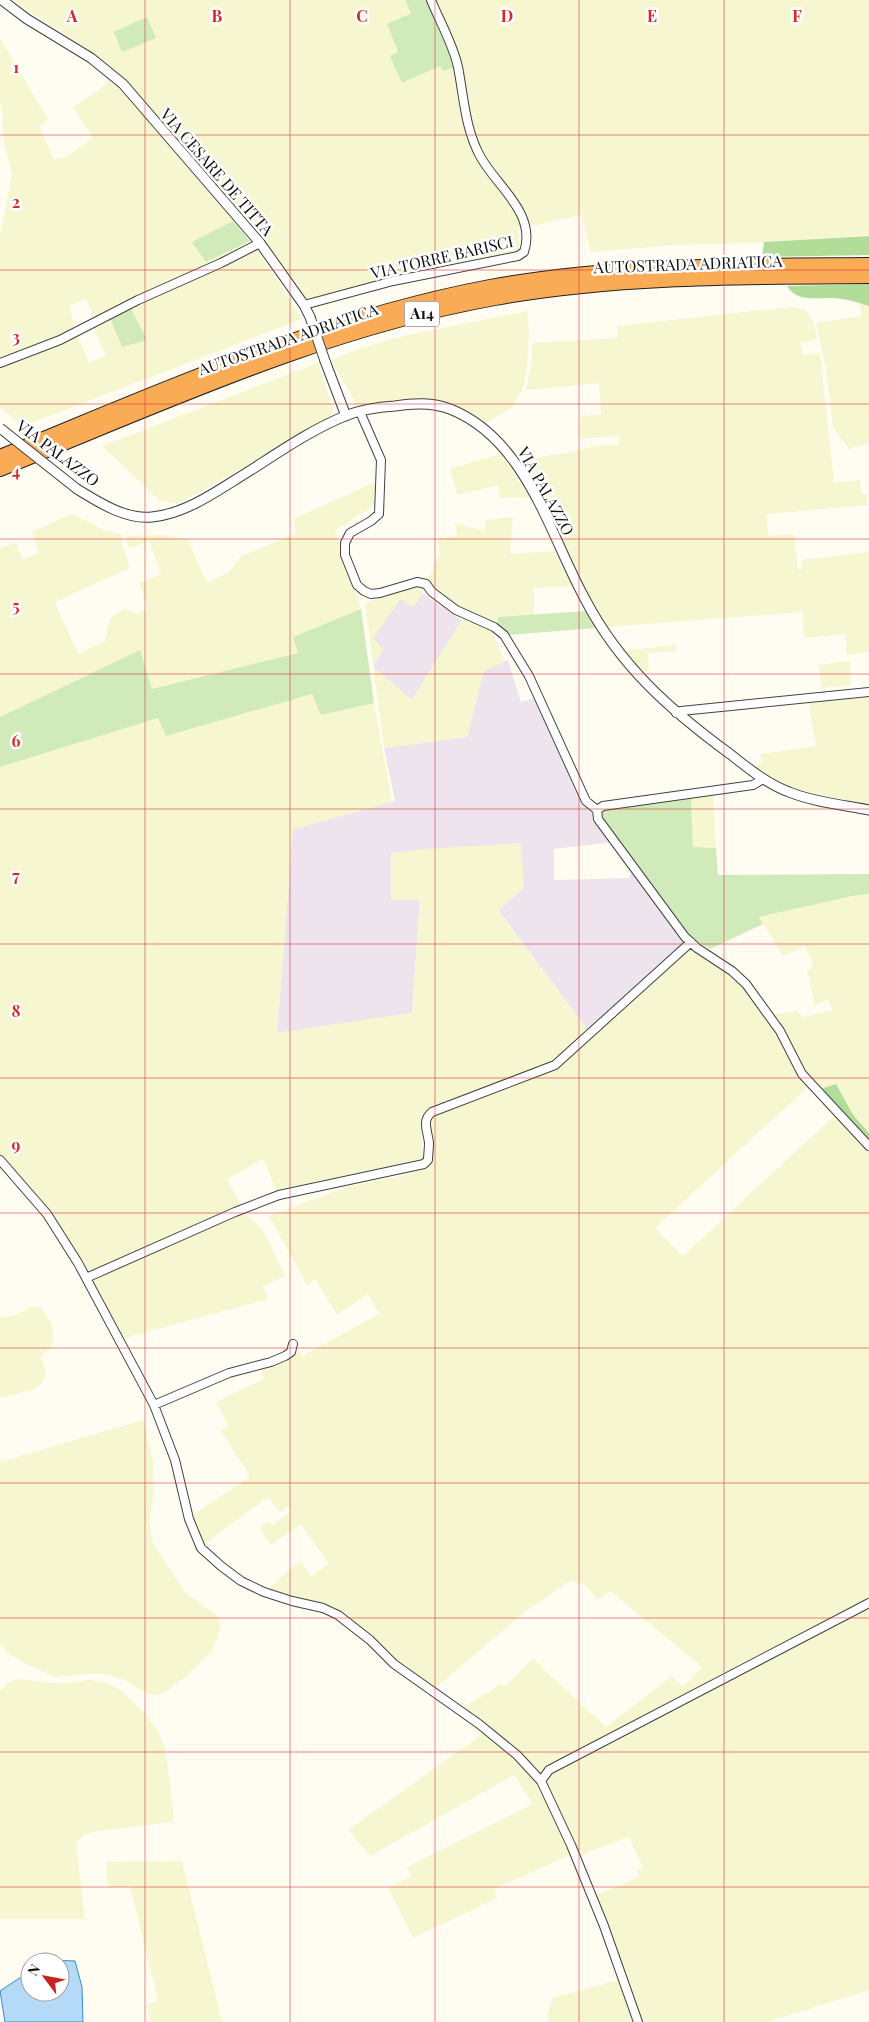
<svg xmlns="http://www.w3.org/2000/svg" width="869" height="2022" font-family="'Playfair Display',serif">
<rect width="100%" height="100%" fill="#fffdf2"/>
<path fill="#ede4ee" d="M422 593 462 620 412 700 374 668 373 638 400 599 413 607Z
M508 660 521 702 536 697 593 809 614 842 554 849V880L629 878 632 869 687 943 590 1033 498 910 391 854V899H420L412 1013 277 1033 293 829 395 801 384 748 467 737 484 670Z"/>
<path fill="#f6f6d0" fill-rule="evenodd" d="M13 0H405L411 12 387 24 398 52 390 56 403 83 440 66 435 0H869V235L752 243 673 245 591 252 581 215 518 229 520 252 457 262 305 299 255 229 118 72 96 55Z
M0 38 48 120 39 126 54 160 68 156 93 138 73 108 113 80 233 221 193 242 206 262 250 241 258 251 302 319 23 426 0 408V236L12 173 4 144 2 107 0 103ZM86 299 98 325 93 327 106 355 89 363 75 328 69 306Z
M860 303 869 306V443L849 449 833 428 826 369 816 323 861 316Z
M791 307 806 310 814 324 817 340 801 342 803 355 820 354 834 483 860 480 861 493H866L867 505 767 514 768 536 794 534 798 570H802V560L869 552V652L847 655 845 634 804 638 803 612 607 627 586 594 518 463 545 456 569 453 593 446 618 445 619 436 580 439V422L582 416 601 414 599 383 526 390 532 359V343L618 338 617 326Z
M527 311 529 332 527 367 523 388 513 407 484 424 450 403 429 400 399 399 358 407 331 360 359 349 399 337Z
M318 363 333 410 332 415 316 427 178 504 159 500 102 446Z
M501 454 529 497 500 498 498 485 457 495 450 469Z
M377 481 376 505 335 530 361 609 293 637 298 653 152 689 140 650 0 717V548L16 542 22 559 39 553 32 532 71 514 107 531 122 534V544L130 568 55 602 78 654 105 641 110 618 125 609 137 614 148 609 139 583 161 574 149 541 129 548 126 541 128 536 164 535 188 540 207 583 229 572 241 556 296 534 294 519Z
M513 517 510 554 554 551 572 586 534 588V615L498 617 502 630 450 604 427 582 440 553 437 539 457 536 455 523 484 531 486 520Z
M418 584 425 587 413 607 400 599 373 638 383 650 374 665V668L412 700 462 620 491 631 505 661 484 671 467 737 384 748 365 603Z
M676 645V651L648 653 649 671 639 672 623 651Z
M850 661 851 685 821 688 819 665Z
M312 694 321 715 374 703 392 802 293 829 277 1033 412 1013 420 900H391V853L423 849 521 843 524 888 498 911 590 1033 555 1061 420 1115 423 1159 276 1190 263 1159 227 1179 243 1209 88 1275 0 1158V767L158 718 166 736Z
M869 695V806L793 788 771 780 754 768 762 762 760 754 811 747 816 745 808 701Z
M713 793 716 848 693 847 691 797Z
M869 894V1133L853 1115 836 1085 818 1090 803 1074 771 1015 797 1011 804 1017 833 1010 828 1000 815 1005 807 971 813 965 805 946 783 956 759 917 857 895Z
M690 945 738 981 758 1000 776 1031 798 1077 807 1088 655 1228 683 1256 835 1115 869 1151V1599L714 1678 551 1770 645 1725 758 1662 869 1605V1990L767 2022H642L620 1959 595 1896 639 1877 637 1870 643 1868 629 1837 588 1852 580 1858 548 1791 510 1746 463 1708 501 1684 505 1686 533 1659 606 1727 672 1676 683 1687 702 1667 610 1591 598 1600 585 1585 570 1581 526 1611 434 1689 349 1619 269 1588 300 1561 312 1577 328 1563 301 1524 271 1545 259 1528 269 1521 273 1525 291 1511 288 1507 280 1512 268 1497 203 1545 190 1517 250 1476 220 1430 229 1427 216 1402 264 1379 259 1368 288 1360 299 1350 302 1356 379 1314 368 1294 337 1315 316 1280 307 1285 269 1216 347 1187 401 1176 414 1171 413 1166H424L428 1117 556 1067Z
M242 1213 251 1219 262 1230 269 1242 285 1276 263 1286 268 1299 121 1339 90 1279Z
M31 1307H40L52 1324 53 1341 50 1348 41 1356 46 1373 44 1379 40 1385 31 1390 0 1398V1317L14 1316Z
M143 1420 153 1461 154 1491 149 1522 153 1544 185 1592 216 1615 221 1624 218 1636 212 1651 184 1678 165 1692 155 1695 148 1694 126 1681 107 1674H86L56 1677 24 1663 9 1654 0 1644V1462Z
M18 1679 54 1683H72L88 1680 107 1683 121 1690 149 1718 159 1733 166 1751 174 1818 172 1822 98 1831 83 1835 76 1844 85 1919H0V1690L7 1683Z
M484 1733 516 1760 534 1779 544 1795 571 1855 494 1889 497 1898 413 1938 388 1888 411 1877 407 1867 533 1804 514 1775 370 1856 348 1830Z
M182 1861 212 1981 222 2022H151L146 2005 158 2000 130 1887H110L107 1881V1862Z
M622 1979 636 2022H549L547 2016 553 1998Z"/>
<path fill="#d0ebb9" d="M405 0H428L449 46 456 67 443 71 440 66 402 83 390 56 398 52 387 24 411 13Z
M147 17 156 38 122 52 114 32Z
M233 221 250 241 206 262 192 242Z
M130 307 147 340 122 347 110 318Z
M361 609 374 703 321 715 312 694 166 736 158 718 0 767V717L140 650 152 689 298 653 293 637Z
M586 611 596 628 508 635 498 624V617Z
M691 797 693 847 716 848 718 875 869 874V894L857 895 759 917 763 924 710 949 690 937 600 816 602 809Z"/>
<path fill="#b2dd98" d="M869 236V255L762 257 764 242Z
M869 284V306C858 302 846 299 834 298 817 297 797 303 787 286Z
M836 1084 853 1115 869 1133V1143L818 1090Z"/>
<path fill="#b4daf8" stroke="#388ad2" d="M46 1960 75 1961 82 1987 83 2022H5L0 1991 30 1971V1992H60V1962H44Z"/>
<g fill="none" stroke-linecap="round" stroke-linejoin="round">
<defs>
<path id="minor" d="M304 305 393 281 518 256 524 252C537 213 496 186 480 156 465 128 464 98 458 67 453 44 440 22 431 0
M0 363 60 340 138 300 221 263 260 243
M360 412 381 460 379 514 371 521 350 533 345 543V555L357 585 364 591 371 594 380 593 417 582 426 584 432 592 456 610 494 627 504 635 529 676 586 801 597 810
M676 713 681 711 869 692
M763 779 753 785 603 806 597 810 598 819 685 937 697 948 732 971 746 984 780 1031 802 1074 869 1146
M0 1160 47 1214 78 1263 154 1405 175 1460 189 1519 201 1548 221 1566 241 1581 264 1592 292 1601 323 1608 338 1615 370 1640 394 1664 479 1724 517 1755 541 1781 571 1845 604 1926 638 2022
M86 1278 235 1212 279 1195 424 1164 428 1160C428 1155 429 1149 429 1143 428 1131 421 1121 432 1112L555 1065 691 942
M154 1405 229 1373 271 1362 285 1356 291 1352 293 1344
M541 1781 549 1770 869 1603"/>
<path id="tertiary" d="M2 0 27 19 91 58 123 84 260 243 304 305 310 317
M325 361 346 416
M77 489C98 502 126 520 152 517 182 514 210 496 235 480 271 458 306 432 345 416 360 410 379 407 395 406 414 403 432 402 450 409 526 439 549 533 585 599 620 666 670 710 730 754 748 768 767 784 789 792 814 802 843 805 869 810"/>
<path id="motorway" d="M0 457C160 392 319 319 490 287 615 264 743 266 869 265
M0 469C162 404 322 329 495 298 618 276 744 277 869 276"/>
</defs>
<use href="#minor" stroke="#424242" stroke-width="10"/>
<use href="#tertiary" stroke="#424242" stroke-width="11"/>
<use href="#motorway" stroke="#202020" stroke-width="16"/>
<use href="#minor" stroke="#fff" stroke-width="8"/>
<use href="#tertiary" stroke="#fff" stroke-width="9"/>
<use href="#motorway" stroke="#f9ab56" stroke-width="14"/>
<defs>
<path id="tertiary-bridge" d="M310 317 325 361
M0 428 77 489"/>
</defs>
<use href="#tertiary-bridge" stroke="#424242" stroke-width="11" stroke-linecap="butt"/>
<use href="#tertiary-bridge" stroke="#fff" stroke-width="9"/>
</g>
<path fill="none" stroke="#d62828" stroke-width="1" stroke-opacity="0.55" d="M145 0V2022M290 0V2022M435 0V2022M579 0V2022M724 0V2022M0 135H869M0 270H869M0 404H869M0 539H869M0 674H869M0 809H869M0 944H869M0 1078H869M0 1213H869M0 1348H869M0 1483H869M0 1618H869M0 1752H869M0 1887H869"/>
<g text-anchor="middle" stroke-width="5" stroke-linejoin="round" paint-order="stroke">
<rect fill="#fff" stroke="#575757" stroke-width="1" x="404.5" y="301.5" width="35" height="25" rx="4"/>
<g font-size="15" font-weight="bold" fill="#0f0f0f">
<text x="422" y="319">A14</text>
</g>
<g font-size="16" fill="#0f0f0f" stroke="#fff">
<text transform="translate(217 172) rotate(49)" y="6">VIA CESARE DE TITTA</text>
<text transform="translate(442 257) rotate(-13)" y="6">VIA TORRE BARISCI</text>
<text transform="translate(688 264) rotate(-2)" y="6">AUTOSTRADA ADRIATICA</text>
<text transform="translate(288 339) rotate(-19)" y="6">AUTOSTRADA ADRIATICA</text>
<text transform="translate(58 453) rotate(37)" y="6">VIA PALAZZO</text>
<text transform="translate(546 491) rotate(61)" y="6">VIA PALAZZO</text>
</g>
</g>
<g font-size="16" text-anchor="middle" font-weight="bold" fill="#d62828" stroke="#fff" stroke-width="5" stroke-linejoin="round" paint-order="stroke">
<text x="72" y="22">A</text>
<text x="217" y="22">B</text>
<text x="362" y="22">C</text>
<text x="507" y="22">D</text>
<text x="652" y="22">E</text>
<text x="797" y="22">F</text>
<text x="16" y="73">1</text>
<text x="16" y="208">2</text>
<text x="16" y="343">3</text>
<text x="16" y="477">4</text>
<text x="16" y="612">5</text>
<text x="16" y="747">6</text>
<text x="16" y="882">7</text>
<text x="16" y="1017">8</text>
<text x="16" y="1151">9</text>
</g>
<g transform="translate(45 1977) rotate(302)"><circle r="24" fill="#ffffff" stroke="#9f9f9f"/>
<path d="M0-4L9 19L0 12L-9 19Z" fill="#c52521"/>
<text y="-8" font-size="14" font-weight="bold" text-anchor="middle" fill="#0f0f0f">N</text>
</g>
</svg>
